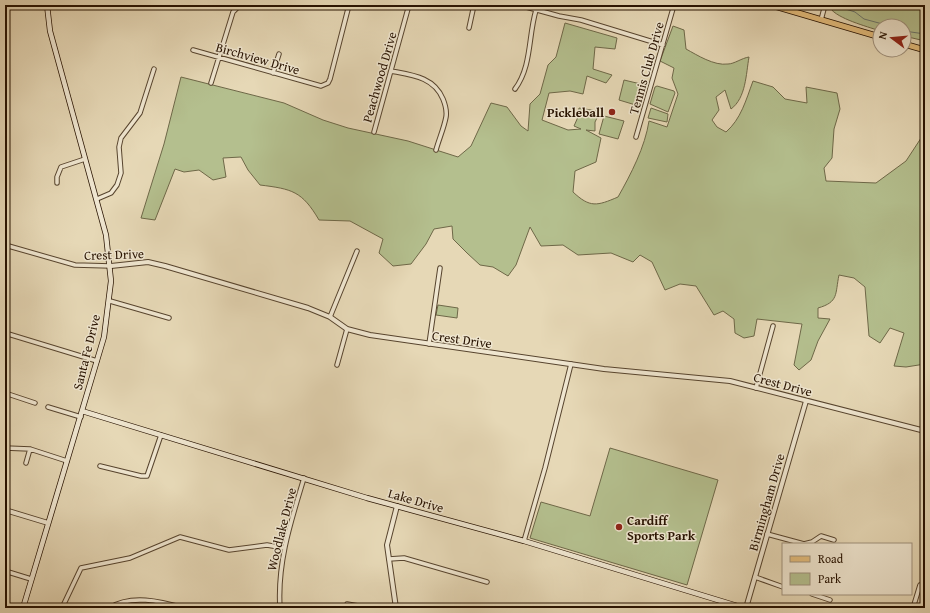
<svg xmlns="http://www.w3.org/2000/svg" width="930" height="613" font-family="'Gentium Book Plus',serif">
<rect width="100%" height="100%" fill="#e6d8b6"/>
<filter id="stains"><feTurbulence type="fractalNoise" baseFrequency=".005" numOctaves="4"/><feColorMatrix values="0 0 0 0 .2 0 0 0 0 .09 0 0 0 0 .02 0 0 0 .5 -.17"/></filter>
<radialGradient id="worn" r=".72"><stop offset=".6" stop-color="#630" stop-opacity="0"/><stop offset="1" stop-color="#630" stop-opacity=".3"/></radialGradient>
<path fill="#b4bf8e" stroke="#6e6848" d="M831 5H925V41L904 36V26H880V31C866 26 838 19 830 8Z
M565 23 617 38 615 49 595 47 593 69 612 75 606 83 587 76 583 94 570 91 549 93 542 120 568 130 581 129 574 126 578 117 579 108 597 111 599 114 595 122V131L586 130 601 138 596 162 575 171 573 192C590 208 597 206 618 197 631 174 645 147 649 121L667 127 678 94 672 78 674 68 660 61 673 26 684 30 686 49C697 55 714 66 728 64 734 64 742 58 749 57 746 74 746 98 731 109L725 90 716 97 719 110 712 120 717 127 726 132C741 119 746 100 753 81L773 87 785 99 807 103 806 87 837 93 840 109 834 129 832 158 824 168 826 181 876 183 906 161 925 132V364L906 367 894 366 904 333 890 328 880 343 869 336 865 287 854 278 839 275C835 294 839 302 818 308V318L830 319 818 341 811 360 799 370 794 365 802 324 757 319 754 336 744 338 735 333 734 319 723 311 714 315 696 286 680 284 665 290 652 262 640 255 633 262 611 253 578 255 563 245 541 246 530 227 516 265 508 276 493 267 480 265 467 253 453 239 452 226 434 229 426 244 411 264 393 266 379 253 383 239 350 221 319 220C302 191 292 189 260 185L248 170 241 157 223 158 226 177 213 180 199 170 184 172 175 169 155 220 141 218 164 144 181 77 284 103 323 120 348 128 408 141 458 157 471 146 491 103 507 107 521 126 528 131 530 104 540 94 548 65 556 57Z
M624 80 645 85 639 106 619 100Z
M657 86 674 91 675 93 668 112 650 104 655 87Z
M651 108 668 114 667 122 648 118Z
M604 116 624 121 618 139 599 134Z
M438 305 458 308 457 318 436 315Z
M610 448 718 480 687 585 530 538 541 502 590 516Z"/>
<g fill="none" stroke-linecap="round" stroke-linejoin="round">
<path stroke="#6b766e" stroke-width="1" d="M833 5 855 12 864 19 890 26
M904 31 925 34"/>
<defs>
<path id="minor" d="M519 5 559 16 581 20 663 45
M821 20 825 5
M469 28 474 5
M193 50 321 86 328 83 330 79 349 5
M391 71C412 75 434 77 443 99 445 104 447 111 446 117 444 128 439 139 436 150
M273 73 279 54
M211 83 233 12 240 5
M515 89C532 66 528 37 536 10
M374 132 409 5
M636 137 674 5
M57 183V177L61 167 85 159
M97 199 111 193 117 185 121 173 119 147 121 138 140 113 154 69
M5 245 75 265 111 266
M110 301 169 318
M330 317 357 251
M5 333 97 361
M429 344 440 268
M337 365 347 329
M756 388 773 326
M5 393 35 403
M48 407 81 417
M5 448 30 449 67 461
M26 463 30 449
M100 466 141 476H147L161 435
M767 534 804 544 812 542 821 536 834 540
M524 541 545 468 571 364
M389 559 404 558 487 582
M5 571 31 579
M755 577 783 587
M812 594 830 600
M347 604 370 608
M62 608 81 568 130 558 180 537 229 550 267 545 284 548
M109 608C131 594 160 601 184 608
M280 608C277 563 291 521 304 478
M913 608 920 585"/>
<path id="tertiary" d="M111 266 148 262 165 266 308 308 330 317 347 329 370 335 604 369 730 381 925 431
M5 510 48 523
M396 608 387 545 397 506
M746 608 806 401"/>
<path id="secondary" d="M82 411 367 498 524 541 744 608
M23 608 104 337 111 281 106 235 50 31 47 5"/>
<path id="primary" d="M771 5 880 37
M904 44 925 50"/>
</defs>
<use href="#minor" stroke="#57442e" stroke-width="5.5"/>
<use href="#tertiary" stroke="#57442e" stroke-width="6"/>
<use href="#secondary" stroke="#271201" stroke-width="6"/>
<use href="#primary" stroke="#271201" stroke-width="7"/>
<use href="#minor" stroke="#efe6d0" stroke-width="3.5"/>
<use href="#tertiary" stroke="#efe6d0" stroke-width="4"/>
<use href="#secondary" stroke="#efe6d0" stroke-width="4.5"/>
<use href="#primary" stroke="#e3bc7b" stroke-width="5"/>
</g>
<g fill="#8f2418" stroke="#efe6d0" stroke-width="1.5">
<circle cx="612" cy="112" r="4"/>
<circle cx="619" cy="527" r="4"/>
</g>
<g text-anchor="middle" stroke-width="3" stroke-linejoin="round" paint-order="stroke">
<g font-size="13" fill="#271201" stroke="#efe6d0">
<text transform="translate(258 58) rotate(16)" y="5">Birchview Drive</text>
<text transform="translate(646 68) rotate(-74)" y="5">Tennis Club Drive</text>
<text transform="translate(379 77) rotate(-74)" y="5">Peachwood Drive</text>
<text transform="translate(114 254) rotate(-2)" y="5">Crest Drive</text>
<text transform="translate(462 339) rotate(8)" y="5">Crest Drive</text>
<text transform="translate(86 352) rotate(-76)" y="5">Santa Fe Drive</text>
<text transform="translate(783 384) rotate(15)" y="5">Crest Drive</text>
<text transform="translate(416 500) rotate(16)" y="5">Lake Drive</text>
<text transform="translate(766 502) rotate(-74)" y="5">Birmingham Drive</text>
<text transform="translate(281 529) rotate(-76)" y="5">Woodlake Drive</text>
</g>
<g font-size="13" font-weight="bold" fill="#271201" stroke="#efe6d0" text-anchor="end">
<text x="604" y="117">Pickleball</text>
<text x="627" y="525" text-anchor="start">Cardiff<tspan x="627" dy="15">Sports Park</tspan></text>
</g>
</g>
<rect width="930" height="613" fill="none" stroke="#e6d8b6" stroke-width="20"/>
<rect x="6" y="6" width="918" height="601" fill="none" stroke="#271201" stroke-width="2"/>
<rect x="10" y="10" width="910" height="593" fill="none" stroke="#271201"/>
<rect x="782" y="543" width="130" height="52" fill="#efe6d0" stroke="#9f917d"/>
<rect x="790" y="556" width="20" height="6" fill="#e3bc7b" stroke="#9f917d"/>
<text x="818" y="563" font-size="12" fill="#271201">Road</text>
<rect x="790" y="573" width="20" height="12" fill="#b4bf8e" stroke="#9f917d"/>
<text x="818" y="583" font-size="12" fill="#271201">Park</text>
<g transform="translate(892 38) rotate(286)"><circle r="19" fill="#efe6d0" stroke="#9f917d"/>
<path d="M0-3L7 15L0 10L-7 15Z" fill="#8f2418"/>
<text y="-6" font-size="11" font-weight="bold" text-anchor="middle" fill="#271201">N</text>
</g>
<rect width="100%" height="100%" filter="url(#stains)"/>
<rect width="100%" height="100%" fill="url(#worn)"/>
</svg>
